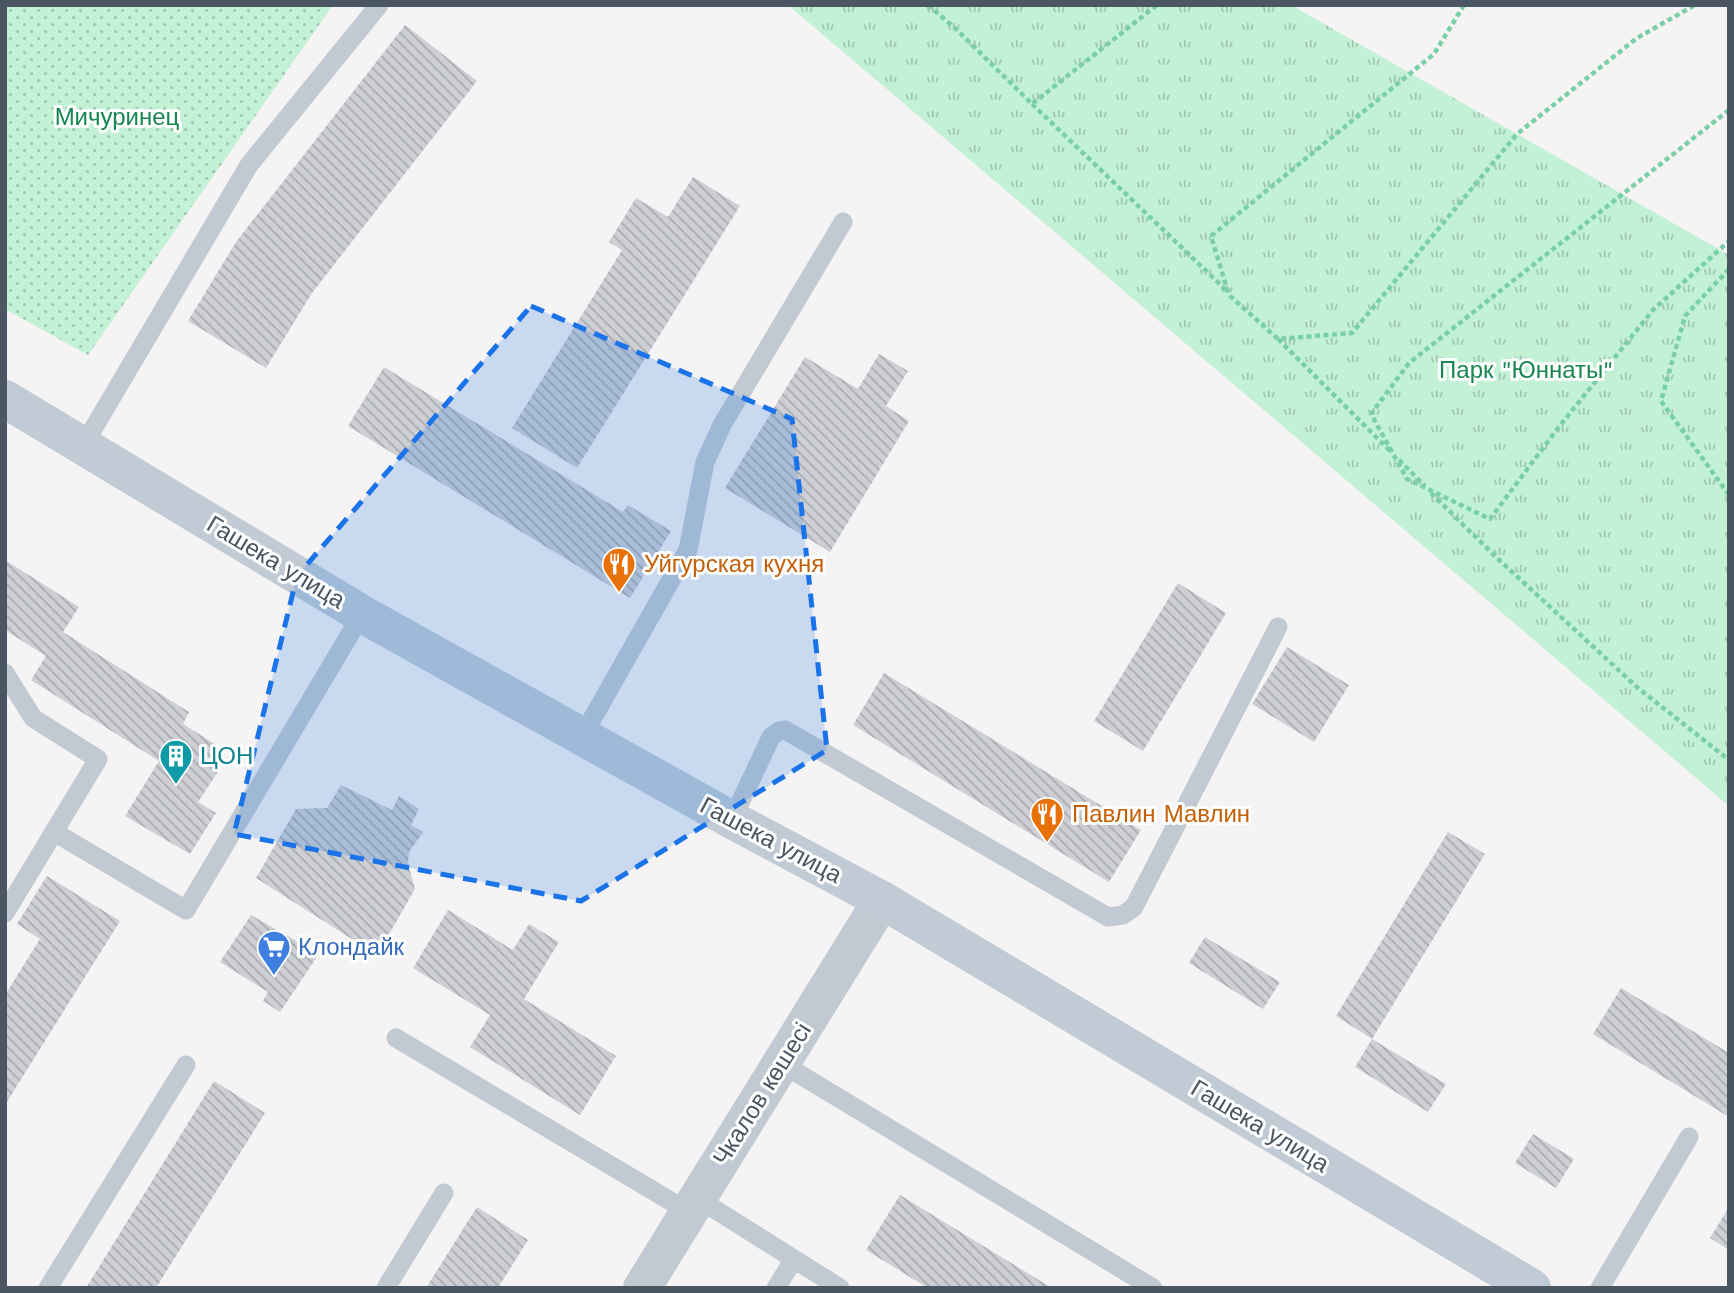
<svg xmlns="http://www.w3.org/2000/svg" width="1734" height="1293" font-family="'Work Sans',sans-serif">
<defs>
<pattern id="grass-dots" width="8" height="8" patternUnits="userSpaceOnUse" patternTransform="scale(1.75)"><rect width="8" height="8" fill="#c3f1d5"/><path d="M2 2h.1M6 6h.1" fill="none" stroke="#a0c6b0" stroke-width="1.8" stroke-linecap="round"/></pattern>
<pattern id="park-tufts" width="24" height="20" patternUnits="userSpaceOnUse" patternTransform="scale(1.75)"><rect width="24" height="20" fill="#c3f1d5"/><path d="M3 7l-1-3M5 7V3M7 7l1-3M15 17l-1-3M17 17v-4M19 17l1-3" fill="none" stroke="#a0c6b0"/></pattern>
<pattern id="building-back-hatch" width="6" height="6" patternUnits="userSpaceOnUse" patternTransform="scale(1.75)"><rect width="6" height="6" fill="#cdcfd5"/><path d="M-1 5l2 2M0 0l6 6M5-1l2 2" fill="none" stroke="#a8abb0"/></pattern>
</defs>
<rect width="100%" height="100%" fill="#f5f3f3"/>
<path fill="url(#grass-dots)" d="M5 5H333L88 355 5 309Z"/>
<path fill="url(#park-tufts)" d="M788 5H1291L1729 255V806Z"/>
<path fill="url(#building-back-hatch)" d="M405 25 477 81 312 293 266 368 188 321 236 242Z
M693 177 740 206 577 468 512 428 622 250 609 242 636 198 668 217Z
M879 354 908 371 886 406 909 421 830 552 725 488 805 357 858 389Z
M384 367 623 512 628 505 671 531 630 598 348 426Z
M5 560 79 607 63 632 189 712 183 724 218 746 207 762 219 770 198 802 216 813 190 854 125 816 159 761 31 680 46 656 5 630Z
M1178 583 1226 613 1143 751 1094 721Z
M1287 647 1349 685 1314 742 1252 704Z
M884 673 1141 830 1109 882 853 725Z
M341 785 392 810 399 796 419 809 411 825 423 832 409 852 408 864 415 889 377 955 256 878 296 809 327 808Z
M1448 832 1485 854 1372 1039 1336 1016Z
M47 876 120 921 5 1105V995L40 939 17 924Z
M448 910 513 950 529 924 559 942 524 999 616 1056 580 1115 470 1047 490 1015 413 968Z
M251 915 319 954 280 1012 263 1001 268 992 220 962Z
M1205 937 1280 982 1263 1009 1189 963Z
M1621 988 1729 1053V1117L1593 1034Z
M1372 1039 1446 1084 1428 1112 1355 1067Z
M214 1081 265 1113 156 1288H86Z
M1533 1134 1574 1159 1556 1188 1515 1163Z
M900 1195 1052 1288H928L866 1250Z
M477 1207 528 1240 498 1288H426Z
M1729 1207V1250L1710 1238Z"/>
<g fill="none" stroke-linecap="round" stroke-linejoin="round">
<path stroke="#7ad0a6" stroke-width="4.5" stroke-dasharray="5 3.5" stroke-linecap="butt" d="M928 5 956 29 1032 104 1157 5
M1464 5 1434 54 1211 236 1229 295 1278 339 1352 333 1517 134 1637 38 1695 5
M1032 104 1226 290
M1729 110 1409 363 1371 414 1407 479 1490 519 1558 428 1653 310 1729 241
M1729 269 1685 316 1661 401 1729 495
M1278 339 1391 452
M1399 460 1425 486
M1431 493 1497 558 1638 688 1729 760"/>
<path stroke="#c1cad2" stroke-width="19" d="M83 446 249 165 379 5
M5 673 33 718 98 759 5 913
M583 735 688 550 705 462 722 425 843 222
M732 820 771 737 779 731 785 730 1108 917 1123 915 1134 907 1278 627
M54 832 186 910 362 614
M396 1038 689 1212
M781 1063 1153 1288
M697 1198 840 1288
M48 1288 186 1065
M386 1288 444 1193
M776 1288 794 1259
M1600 1288 1689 1137"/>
<path stroke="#c1cad2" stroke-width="38" d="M642 1288 882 900"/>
<path stroke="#c1cbd6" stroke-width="38" d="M5 399 362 614 732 820 882 900 1532 1288"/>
</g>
<path fill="#1a73e8" fill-opacity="0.2" stroke="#1a73e8" stroke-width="5" stroke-dasharray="14 9" stroke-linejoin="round" d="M531 306 792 419 827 750 581 901 234 834 297 576Z"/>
<defs>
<symbol id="restaurant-pin" viewBox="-11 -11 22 30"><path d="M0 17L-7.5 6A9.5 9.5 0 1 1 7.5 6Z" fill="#e8710a" stroke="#fff"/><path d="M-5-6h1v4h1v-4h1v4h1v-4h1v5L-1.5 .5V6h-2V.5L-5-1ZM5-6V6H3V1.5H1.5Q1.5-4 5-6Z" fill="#fff"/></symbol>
<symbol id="building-pin" viewBox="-11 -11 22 30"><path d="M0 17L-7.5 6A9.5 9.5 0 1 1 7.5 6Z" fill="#0f9aa8" stroke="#fff"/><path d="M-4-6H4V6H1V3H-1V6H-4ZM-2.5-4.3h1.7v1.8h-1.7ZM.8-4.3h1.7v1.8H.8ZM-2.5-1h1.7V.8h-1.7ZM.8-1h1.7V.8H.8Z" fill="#fff"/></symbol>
<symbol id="supermarket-pin" viewBox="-11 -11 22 30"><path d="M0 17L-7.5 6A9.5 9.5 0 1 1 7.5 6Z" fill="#3f7fe0" stroke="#fff"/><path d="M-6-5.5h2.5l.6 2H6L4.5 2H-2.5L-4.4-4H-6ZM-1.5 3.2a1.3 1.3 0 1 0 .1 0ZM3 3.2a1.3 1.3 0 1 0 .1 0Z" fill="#fff"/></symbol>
</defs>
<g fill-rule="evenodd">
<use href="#restaurant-pin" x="600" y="545" width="38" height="52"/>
<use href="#building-pin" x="157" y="737" width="38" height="52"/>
<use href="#restaurant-pin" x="1028" y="795" width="38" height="52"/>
<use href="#supermarket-pin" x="255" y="928" width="38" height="52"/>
</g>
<g text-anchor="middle" stroke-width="6" stroke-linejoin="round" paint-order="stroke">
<g font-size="24" fill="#17864f" stroke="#fff">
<text x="117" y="125">Мичуринец</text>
<text x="1526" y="378">Парк "Юннаты"</text>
</g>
<g font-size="24" fill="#4a5661" stroke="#fff">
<text transform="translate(276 562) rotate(31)" y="8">Гашека улица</text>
<text transform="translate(771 840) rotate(28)" y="8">Гашека улица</text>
<text transform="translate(762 1094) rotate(-58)" y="8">Чкалов көшесі</text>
<text transform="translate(1260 1126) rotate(31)" y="8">Гашека улица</text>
</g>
<g font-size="24" fill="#c56008" stroke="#fff" text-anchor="start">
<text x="644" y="572">Уйгурская кухня</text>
<text x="1072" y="822">Павлин Мавлин</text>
</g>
<g font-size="24" fill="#0d838f" stroke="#fff" text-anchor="start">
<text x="200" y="764">ЦОН</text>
</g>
<g font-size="24" fill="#366cbe" stroke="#fff" text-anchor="start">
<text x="298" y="955">Клондайк</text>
</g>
</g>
<rect width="1734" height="1293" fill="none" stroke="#4a5661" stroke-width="14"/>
</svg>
